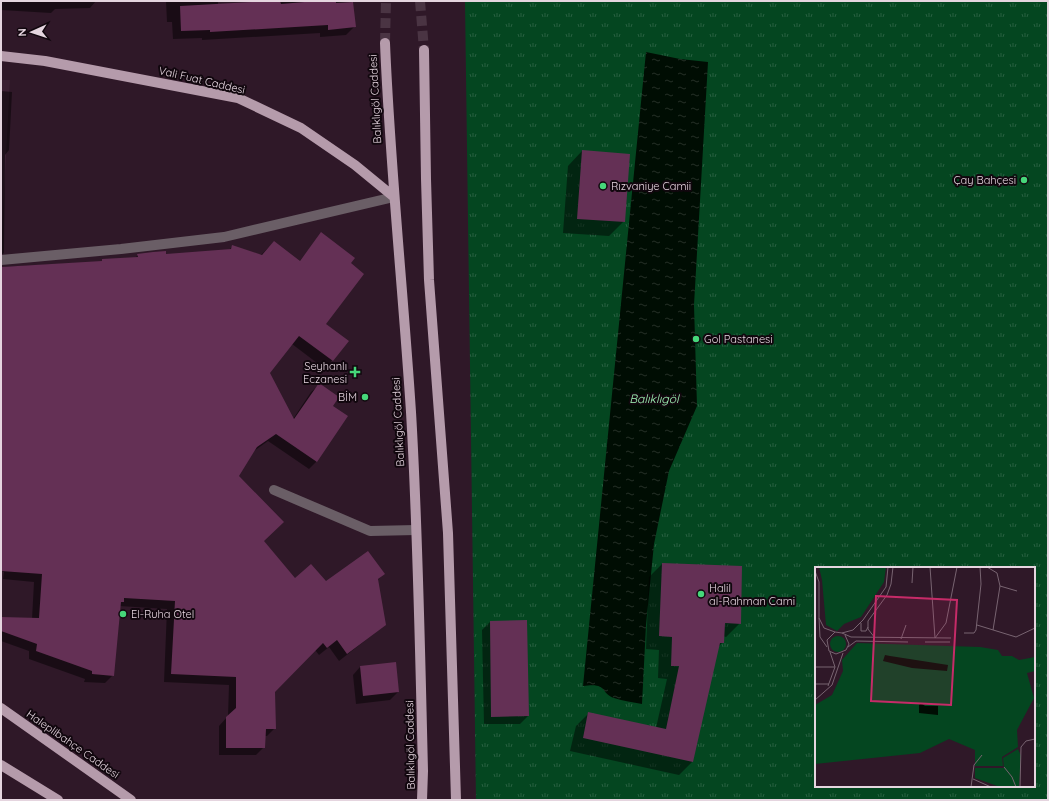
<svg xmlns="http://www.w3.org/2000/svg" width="1049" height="801" font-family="Quicksand,sans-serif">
<defs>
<pattern id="park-tufts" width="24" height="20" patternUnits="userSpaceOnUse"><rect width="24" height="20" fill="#044620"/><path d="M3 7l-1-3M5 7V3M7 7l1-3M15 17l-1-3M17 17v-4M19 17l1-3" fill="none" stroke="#286040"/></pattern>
<pattern id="water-ripples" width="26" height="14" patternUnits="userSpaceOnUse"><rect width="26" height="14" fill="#000d03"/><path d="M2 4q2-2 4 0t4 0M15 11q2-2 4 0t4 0" fill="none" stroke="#252f27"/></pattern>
</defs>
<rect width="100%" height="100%" fill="#2f1828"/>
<path fill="#3b1f33" d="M1 80H10L1 253Z"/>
<path fill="url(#park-tufts)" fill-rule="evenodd" d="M465 1H1048V800H476ZM816 568H1034V786H816Z"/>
<path fill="url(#water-ripples)" d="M646 52 680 59 708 62 694 305 697 406 669 471 654 544 646 625 642 704C633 702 623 701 614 698 600 693 608 682 583 686Z"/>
<path fill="#0007" d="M1 1H96L90 8 55 9 51 13 1 10Z
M166 1H218V5L279 1H352L354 27 346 35 320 37V33L202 40V38L173 39 172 22H167Z
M1 91 12 92 9 150 5 155 4 253 1 255Z
M582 151 624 221 609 236 563 233 568 166Z
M321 234 350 264 325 324 347 341 325 369 292 344 268 373 293 419 311 392 319 385 331 406 317 461 309 469 268 441 254 451 238 476 263 541 295 579 326 582 383 574 377 581 385 625 339 661 329 647 319 655 315 650 274 692 275 728 267 736H264V747L256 755H219V726L228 716 229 685 164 682 167 609 119 606 113 675 105 683 84 682 85 679 29 659V651L1 641V618L32 619 34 582 3 579 4 572 1 571V267L101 262 103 260 135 258 138 255H165L229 250 233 246 261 255 274 242 299 262Z
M662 564 740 623 726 637 723 636V642L718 647 692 762 679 775 570 751 576 726 589 713 656 728 667 679 658 678 659 650 646 649 649 577Z
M526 621 528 716 520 724H484L482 630 490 622Z
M360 667 398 692 390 700 356 704 353 675Z"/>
<path fill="#643055" d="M272 1H280L281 4 316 1H336V3L353 2 356 27 328 30V25L210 32V30L181 31 180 6Z
M582 150 630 154 625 222 577 219Z
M321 232 355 258 351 263 364 274 326 324 349 341 333 361 299 336 270 373 294 419 319 383 339 397 333 406 348 416 317 462 276 434 257 447 239 476 284 522 264 541 295 578 311 564 326 581 368 551 385 574 378 579 386 625 347 654 337 640 327 648 323 643 275 692 276 729H266L265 748H226V717L236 708V677L171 674 175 601 124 598V602H121L114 676 92 674V671L36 651 37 644 1 631V617L39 618 42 574 1 571V267L102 261V259L138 257 137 254 153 252 166 251V254L231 249 232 245 262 255 274 241 300 261Z
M662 563 742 566 741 624 725 623 724 643H720L693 762 583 738 588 712 666 729 679 666H671L672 637 659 636Z
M527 620 529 716 491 717 490 621Z
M396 662 399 692 363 696 360 666Z"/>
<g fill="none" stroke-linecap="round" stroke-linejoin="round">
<path stroke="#4a3443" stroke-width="10" stroke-dasharray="10 5" stroke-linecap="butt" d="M420 1 424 50
M385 43 386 1"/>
<path stroke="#6a5e66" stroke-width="10" d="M1 260 121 249 224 237 394 197
M274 490 370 531 416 530"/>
<path stroke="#b59bab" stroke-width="10" d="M385 43C390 166 403 289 411 412 418 531 420 651 423 771L422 800
M424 50 426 179 429 280 448 533 456 800
M1 56 45 61 238 98 301 128 355 165 394 197
M1 708 131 800
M1 765 58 800"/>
</g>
<g fill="#46d77a" stroke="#11070e" stroke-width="1.5">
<circle cx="1024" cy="180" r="4"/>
<circle cx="603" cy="186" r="4"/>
<circle cx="696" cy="339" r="4"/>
<path d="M353 366h4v4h4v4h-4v4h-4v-4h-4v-4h4z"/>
<circle cx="365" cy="397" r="4"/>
<circle cx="701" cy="594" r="4"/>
<circle cx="123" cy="614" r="4"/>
</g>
<g text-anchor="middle" stroke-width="4" stroke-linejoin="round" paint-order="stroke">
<g font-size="11" fill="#e5d5df" stroke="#11070e">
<text transform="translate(202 80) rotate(13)" y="4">Vali Fuat Caddesi</text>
<text transform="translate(375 99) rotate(-93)" y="4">Balıklıgöl Caddesi</text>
<text transform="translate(398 422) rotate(-93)" y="4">Balıklıgöl Caddesi</text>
<text transform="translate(73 744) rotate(35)" y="4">Haleplibahçe Caddesi</text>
<text transform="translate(410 745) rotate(-91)" y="4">Balıklıgöl Caddesi</text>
</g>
<g font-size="11" fill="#e5d5df" stroke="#11070e" text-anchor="start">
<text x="1016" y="184" text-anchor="end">Çay Bahçesi</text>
<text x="611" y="190">Rızvaniye Camii</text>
<text x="704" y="343">Gol Pastanesi</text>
<text x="347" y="370" text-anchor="end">Seyhanlı<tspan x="347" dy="13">Eczanesi</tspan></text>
<text x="357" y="401" text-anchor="end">BİM</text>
<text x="709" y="592">Halil<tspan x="709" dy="13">al-Rahman Cami</tspan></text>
<text x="131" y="618">El-Ruha Otel</text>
</g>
<g font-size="12" font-style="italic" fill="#a1f7b7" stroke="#11070e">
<text x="654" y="403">Balıklıgöl</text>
</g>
</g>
<g transform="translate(815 567)">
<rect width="220" height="220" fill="#2f1828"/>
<path d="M15 77a8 8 0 1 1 16 0a8 8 0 1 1-16 0Z" fill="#044620"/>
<path d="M203 182 206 189 204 220H185L160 211V201H189L188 191Z" fill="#044620"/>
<path d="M4 0H71L69 15 46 50 29 57 22 64 11 58 7 13ZM42 76 165 80 183 83 187 89H197L204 93 220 90V104L212 106 219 131 202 163 203 180 187 190 188 199H160V183L134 172 105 186 0 197V138L17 128 28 104 27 93Z" fill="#044620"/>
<path d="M70 88 75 89 133 98 132 104 97 101 68 94ZM106 136 110 139H123V148L104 146V138Z" fill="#000d03"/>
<path fill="none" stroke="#786471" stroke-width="1" d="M115 0 120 71M172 0 182 6 185 19 178 63M0 4 4 15V51M97 16 98 0M185 19 202 24M46 56V64H51L53 60M162 58 201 70 220 61M27 66 38 63 48 53 71 20 73 0M149 66H159L161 63 166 17 165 0M30 68 34 77 31 83 21 87 14 84 12 73 20 65 27 66 36 70 136 71M60 71 53 62V54L72 28 76 17 78 0M120 71 131 56 142 0M86 72 91 58M110 75H135M12 80 5 70 4 51 9 61 20 65M33 80 41 74 93 75M0 100H20M0 117H14M13 119 20 100 15 85M0 133 17 118 28 86M189 200 197 210 201 220M158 212 176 220M156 220 159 198 167 188M205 220 206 180 211 174 220 172"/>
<path fill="#c62b68" fill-opacity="0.15" stroke="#c62b68" stroke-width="2" d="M61 29 142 33 136 138 56 134Z"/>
<rect width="220" height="220" fill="none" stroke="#e5d5df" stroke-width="2"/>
</g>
<rect width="1049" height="801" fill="none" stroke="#e5d5df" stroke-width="4"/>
<g transform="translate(32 32) rotate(267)" stroke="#11070e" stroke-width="3" paint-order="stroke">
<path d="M0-3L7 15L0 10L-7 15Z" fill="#e5d5df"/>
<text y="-6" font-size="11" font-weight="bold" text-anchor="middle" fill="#e5d5df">N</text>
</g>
</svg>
